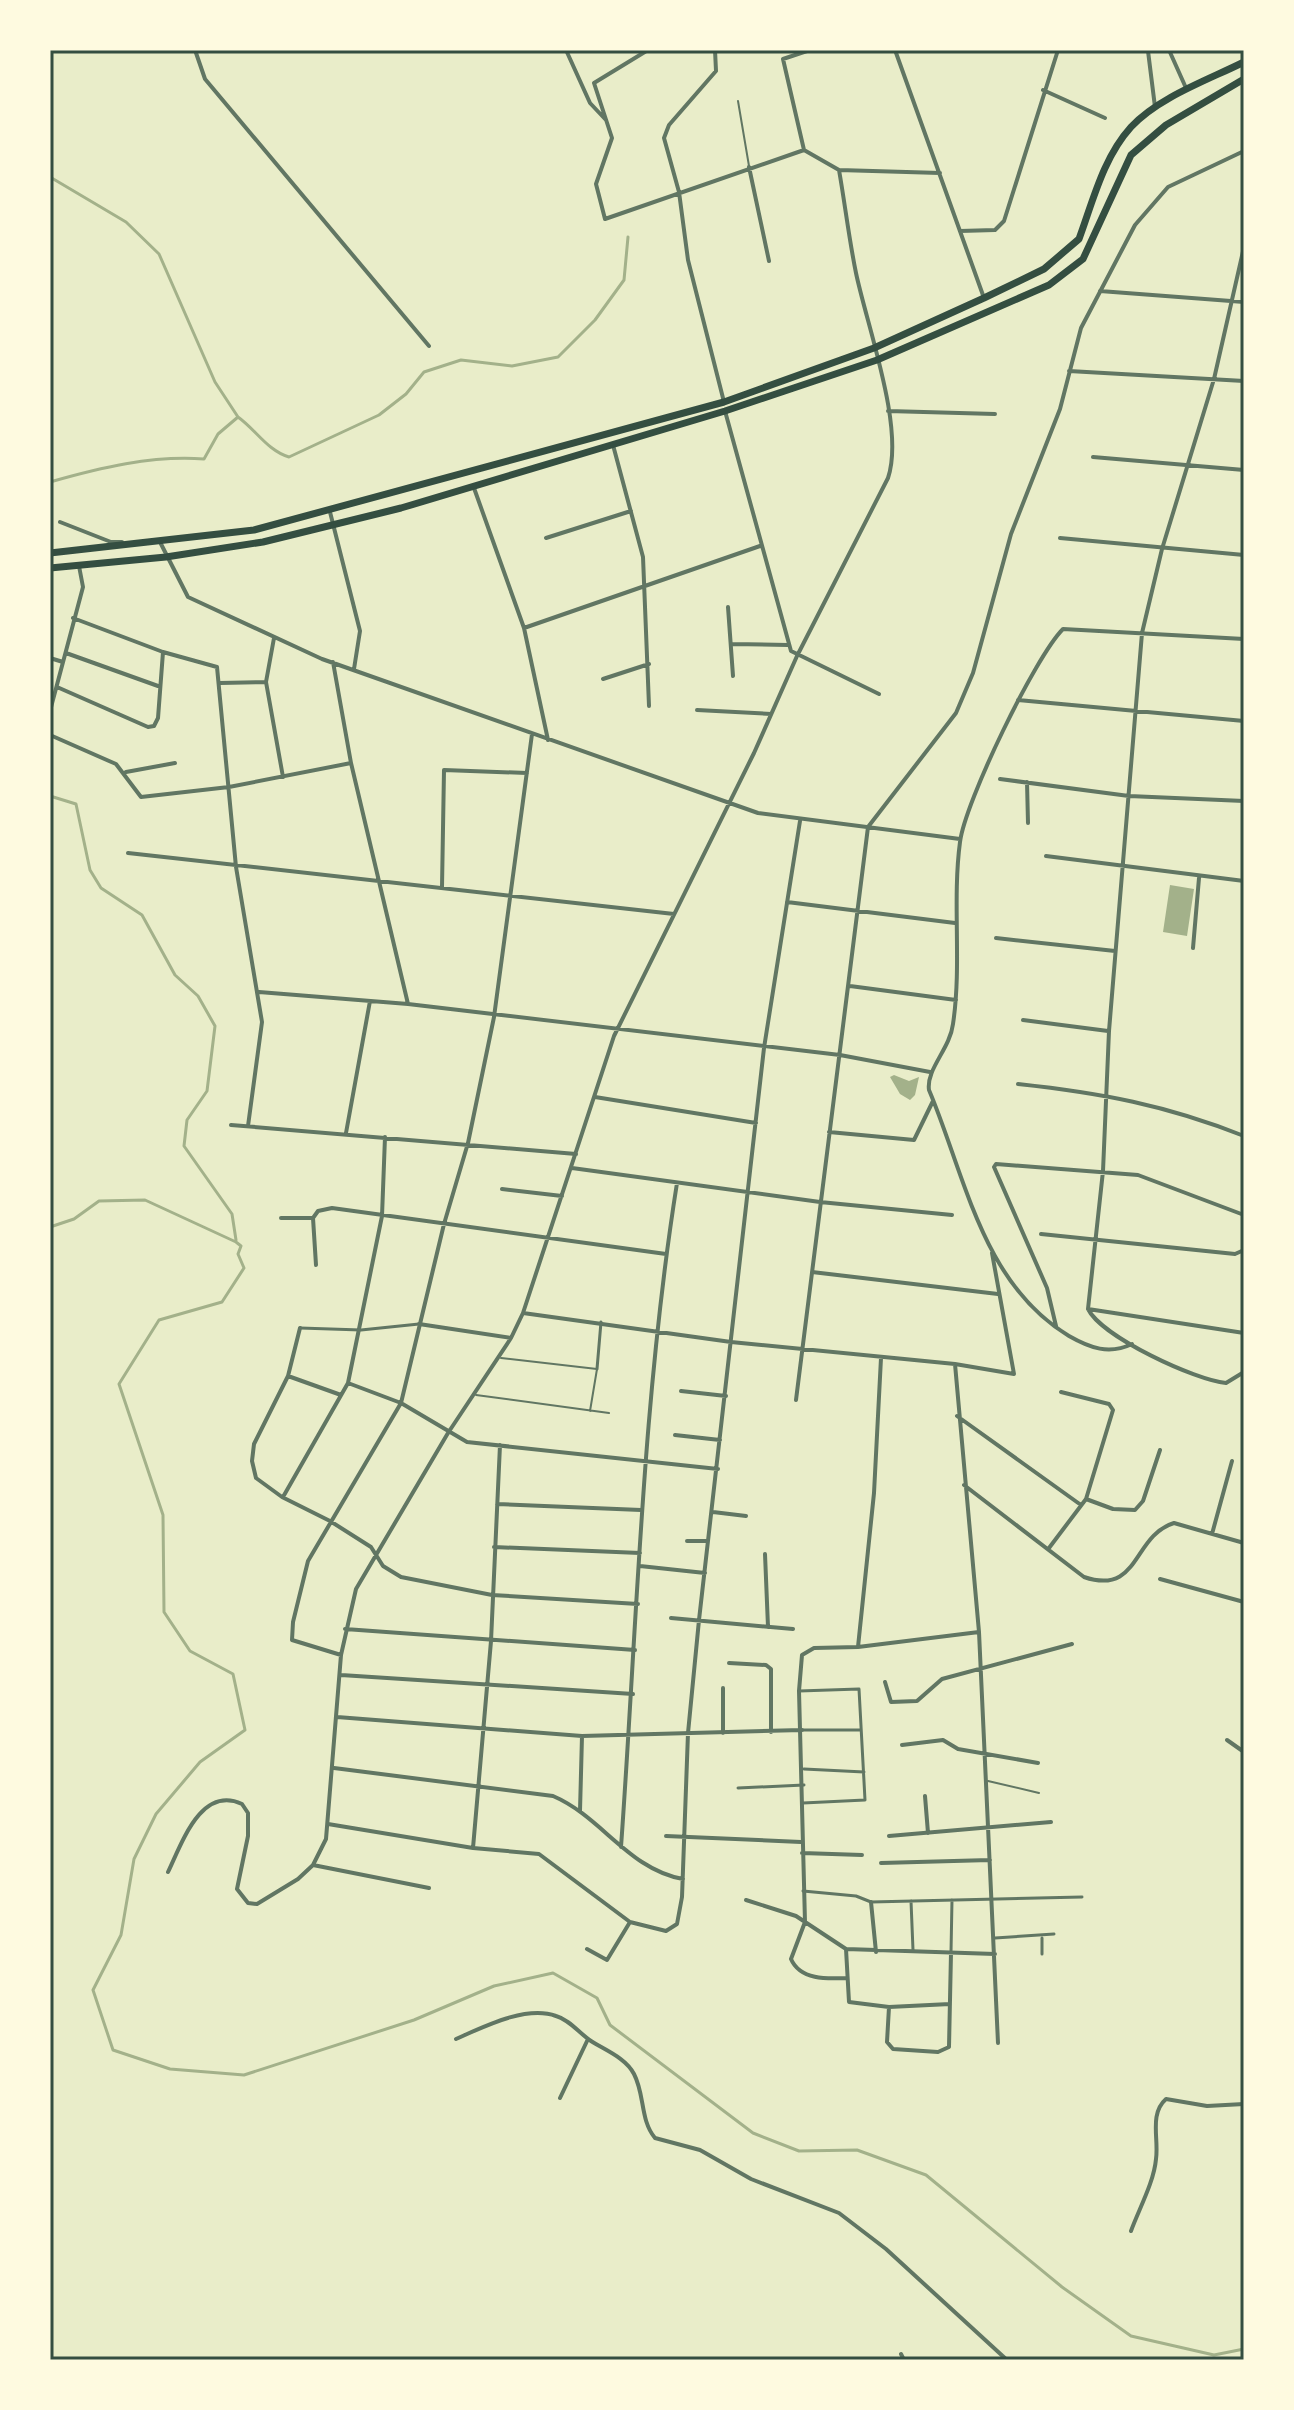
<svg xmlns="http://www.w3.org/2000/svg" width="1294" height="2410" font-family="Commissioner,sans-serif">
<rect width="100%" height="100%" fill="#e9edc9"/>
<path fill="#a3b18a" d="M1170 885 1194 889 1187 936 1163 932Z
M894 1075 909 1081 919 1077 915 1095 910 1100 900 1094 890 1077Z"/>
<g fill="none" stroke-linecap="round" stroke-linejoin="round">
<path stroke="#a3b18a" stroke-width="3" d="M50 177 126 222 159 254 215 382 238 417
M50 482C99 468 152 455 204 459L218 434 238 417C256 430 268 451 289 457L379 415 406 394 424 372 461 360 512 366 558 357 595 320 624 280 628 237
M50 796 76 804 90 870 101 888 142 915 175 975 198 996 215 1026 207 1091 187 1120 184 1146 232 1214 236 1240
M50 1227 74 1219 99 1201 145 1200 236 1242 241 1246 238 1254 244 1268 222 1302 159 1320 119 1384 163 1515 164 1612 190 1651 233 1674 245 1730 200 1762 156 1814 134 1859 121 1935 93 1990 113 2050 170 2069 244 2075 414 2020 494 1986 553 1973 597 1998 610 2025 753 2133 799 2151 857 2150 926 2175 1062 2287 1131 2336 1214 2355 1244 2349"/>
<path stroke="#617663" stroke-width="2" d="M738 101 749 166
M501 1358 597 1369 590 1411
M476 1395 609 1413
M988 1781 1039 1793"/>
<path stroke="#617663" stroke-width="3" d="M300 1328 361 1330 419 1324
M597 1369 601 1322
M799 1691 859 1689 865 1800 803 1803
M802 1730H861
M804 1769 864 1772
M738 1788 804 1785
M803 1891 856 1896 871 1902 1082 1897
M911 1901 913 1950
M995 1938 1054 1934
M1042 1938V1954
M951 1952 952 1900"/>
<path stroke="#617663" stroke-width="4" d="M195 50 205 79 429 346
M566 50 590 103 606 120
M648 50 594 83 612 138 596 184 605 219 804 150 839 170 940 173
M715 50 716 71 669 125 664 138 679 192 688 260 724 402
M895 50 984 298
M1169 50 1186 88
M1148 51 1155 107
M1043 90 1105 118
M804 150 783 59 810 50
M749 167 769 261
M960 231 995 230 1004 221 1058 50
M1100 291 1244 302
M1069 371 1244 381
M725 411 791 651 879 694
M888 411 995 414
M613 445 643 557 649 706
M1093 457 1244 470
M474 488 524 628 548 740
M330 512 360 631 354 669
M60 522 111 542H122
M546 538 631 511
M1060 538 1244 555
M160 542 188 597 322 659 758 813 960 839
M728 607 733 676
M73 618 163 652 217 667 236 867 262 1022 248 1126
M524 628 760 546
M274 638 266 682 283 777
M731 644 788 645
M66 653 158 686
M50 658 63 662
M333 662 351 763 408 1004
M603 679 649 664
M220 683 266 682
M57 687 148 727 154 726 158 718 163 652
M1018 700 1244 721
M697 710 771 714
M50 711 83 587 79 566
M50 735 116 764 141 797 229 787 351 763
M126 772 175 763
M1000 779 1129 796 1244 801
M1027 782 1028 823
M128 853 674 914
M1046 856 1244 881
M442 887 444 770 527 773
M787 902 955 923
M996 938 1115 951
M1193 948 1199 878
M850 986 956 1000
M259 992 408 1004 840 1055 930 1072
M1023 1020 1108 1031
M1018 1084C1101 1093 1166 1105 1244 1136
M595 1097 756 1123
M231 1125 576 1154
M829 1132 914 1140 933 1101
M346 1133 370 1001
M572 1168 820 1202 952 1215
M502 1189 562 1196
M281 1218H313L318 1211 332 1208 666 1254
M313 1218 316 1265
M1041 1234 1235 1254 1244 1250
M812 1272 998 1294
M1088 1309 1103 1171 1109 1031 1142 633 1162 549 1214 379 1244 247
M1088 1309C1102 1337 1195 1380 1226 1383L1244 1372
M1088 1309 1244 1333
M523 1313 731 1342 955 1364 1014 1374 992 1253
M419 1324 511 1338
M1056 1326 1047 1288 994 1167 996 1164 1138 1175 1244 1215
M300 1328 288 1376 254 1444 252 1461 256 1478 282 1497 330 1521 371 1547 383 1566 401 1577 492 1595 638 1604
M1132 1344C1109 1355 1090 1348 1069 1336 982 1284 965 1175 929 1090 926 1069 950 1049 953 1024 962 964 952 902 960 842 965 802 1035 657 1063 629L1244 639
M955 1364 979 1632 998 2043
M288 1376 341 1395
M348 1383 401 1403 467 1442 718 1469
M681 1391 726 1396
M796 1400 868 827 956 713 973 673 1011 534 1060 409 1081 328 1135 225 1168 187 1244 151
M957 1416 1081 1505
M675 1435 720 1440
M964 1485 1084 1577C1140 1596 1132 1536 1174 1523L1244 1543
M283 1497 348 1383 382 1216 385 1137
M1086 1499 1113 1509 1135 1510 1143 1501 1160 1450
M497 1504 641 1510
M713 1512 746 1516
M1212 1534 1232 1461
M687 1541H708
M494 1547 640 1553
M1049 1548 1086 1499 1113 1410 1109 1404 1061 1392
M765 1554 768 1627
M640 1566 705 1573
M1160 1579 1244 1602
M671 1618 793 1629
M345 1629 635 1650
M858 1647 874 1493 881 1358
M341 1655 292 1640 293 1622 308 1561 401 1403 444 1224 468 1143 494 1017 532 734
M729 1663 766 1665 771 1669V1732
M341 1675 633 1694
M885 1682 891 1702 917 1701 942 1679 1072 1644
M337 1717 582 1736 802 1730
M723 1733V1688
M1227 1740 1244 1752
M902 1745 943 1740 958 1749 1038 1763
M334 1768 553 1796C602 1817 628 1869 683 1879
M925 1796 928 1833
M580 1811 582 1736
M328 1824 473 1848 539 1854 630 1922 666 1931 677 1924 682 1897 688 1733 699 1620 764 1048 800 821
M666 1836 801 1842
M889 1836 1051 1822
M621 1847C637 1625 642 1403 677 1183
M473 1848 491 1641 500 1445
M802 1853 862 1855
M881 1863 990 1860
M313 1865 429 1888
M168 1872C182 1843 201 1785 242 1804L248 1813V1836L237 1889 248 1903 257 1904 298 1879 313 1865 326 1839 341 1655 356 1589 448 1433 511 1338 523 1313 614 1036 754 753 797 656 888 478C905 428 867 326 856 273 849 239 845 204 839 170
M1244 1899V1950
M746 1900 796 1916 846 1949 995 1954
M871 1902 876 1952
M587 1949 607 1960 630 1922
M846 1949 849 2002 889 2007 950 2004
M846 1978C827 1979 800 1980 791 1959L805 1922 799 1691 802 1655 814 1648 858 1647 979 1632
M889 2007 887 2042 893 2049 938 2052 949 2047 951 1953
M456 2039C483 2027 526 2005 556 2016 570 2020 579 2033 591 2041 605 2050 626 2058 634 2074 645 2095 640 2120 655 2138L700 2150 751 2179 839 2213 886 2249 1007 2360
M560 2098 588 2039
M1131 2231C1139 2209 1154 2182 1156 2159 1159 2139 1149 2114 1166 2099L1207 2106 1244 2104
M901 2354 904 2360"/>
<path stroke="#344e41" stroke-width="7" d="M50 553 254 530 724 402 874 348 984 298 1044 269 1079 239C1093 201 1103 158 1131 127 1159 97 1208 80 1244 62
M50 568 166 557 263 542 401 508 725 411 877 360 1049 285 1083 259 1131 155 1166 125 1244 79"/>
</g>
<rect width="1294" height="2410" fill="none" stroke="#fefae0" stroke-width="104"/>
<rect x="52" y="52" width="1190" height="2306" fill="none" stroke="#344e41" stroke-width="3"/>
</svg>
